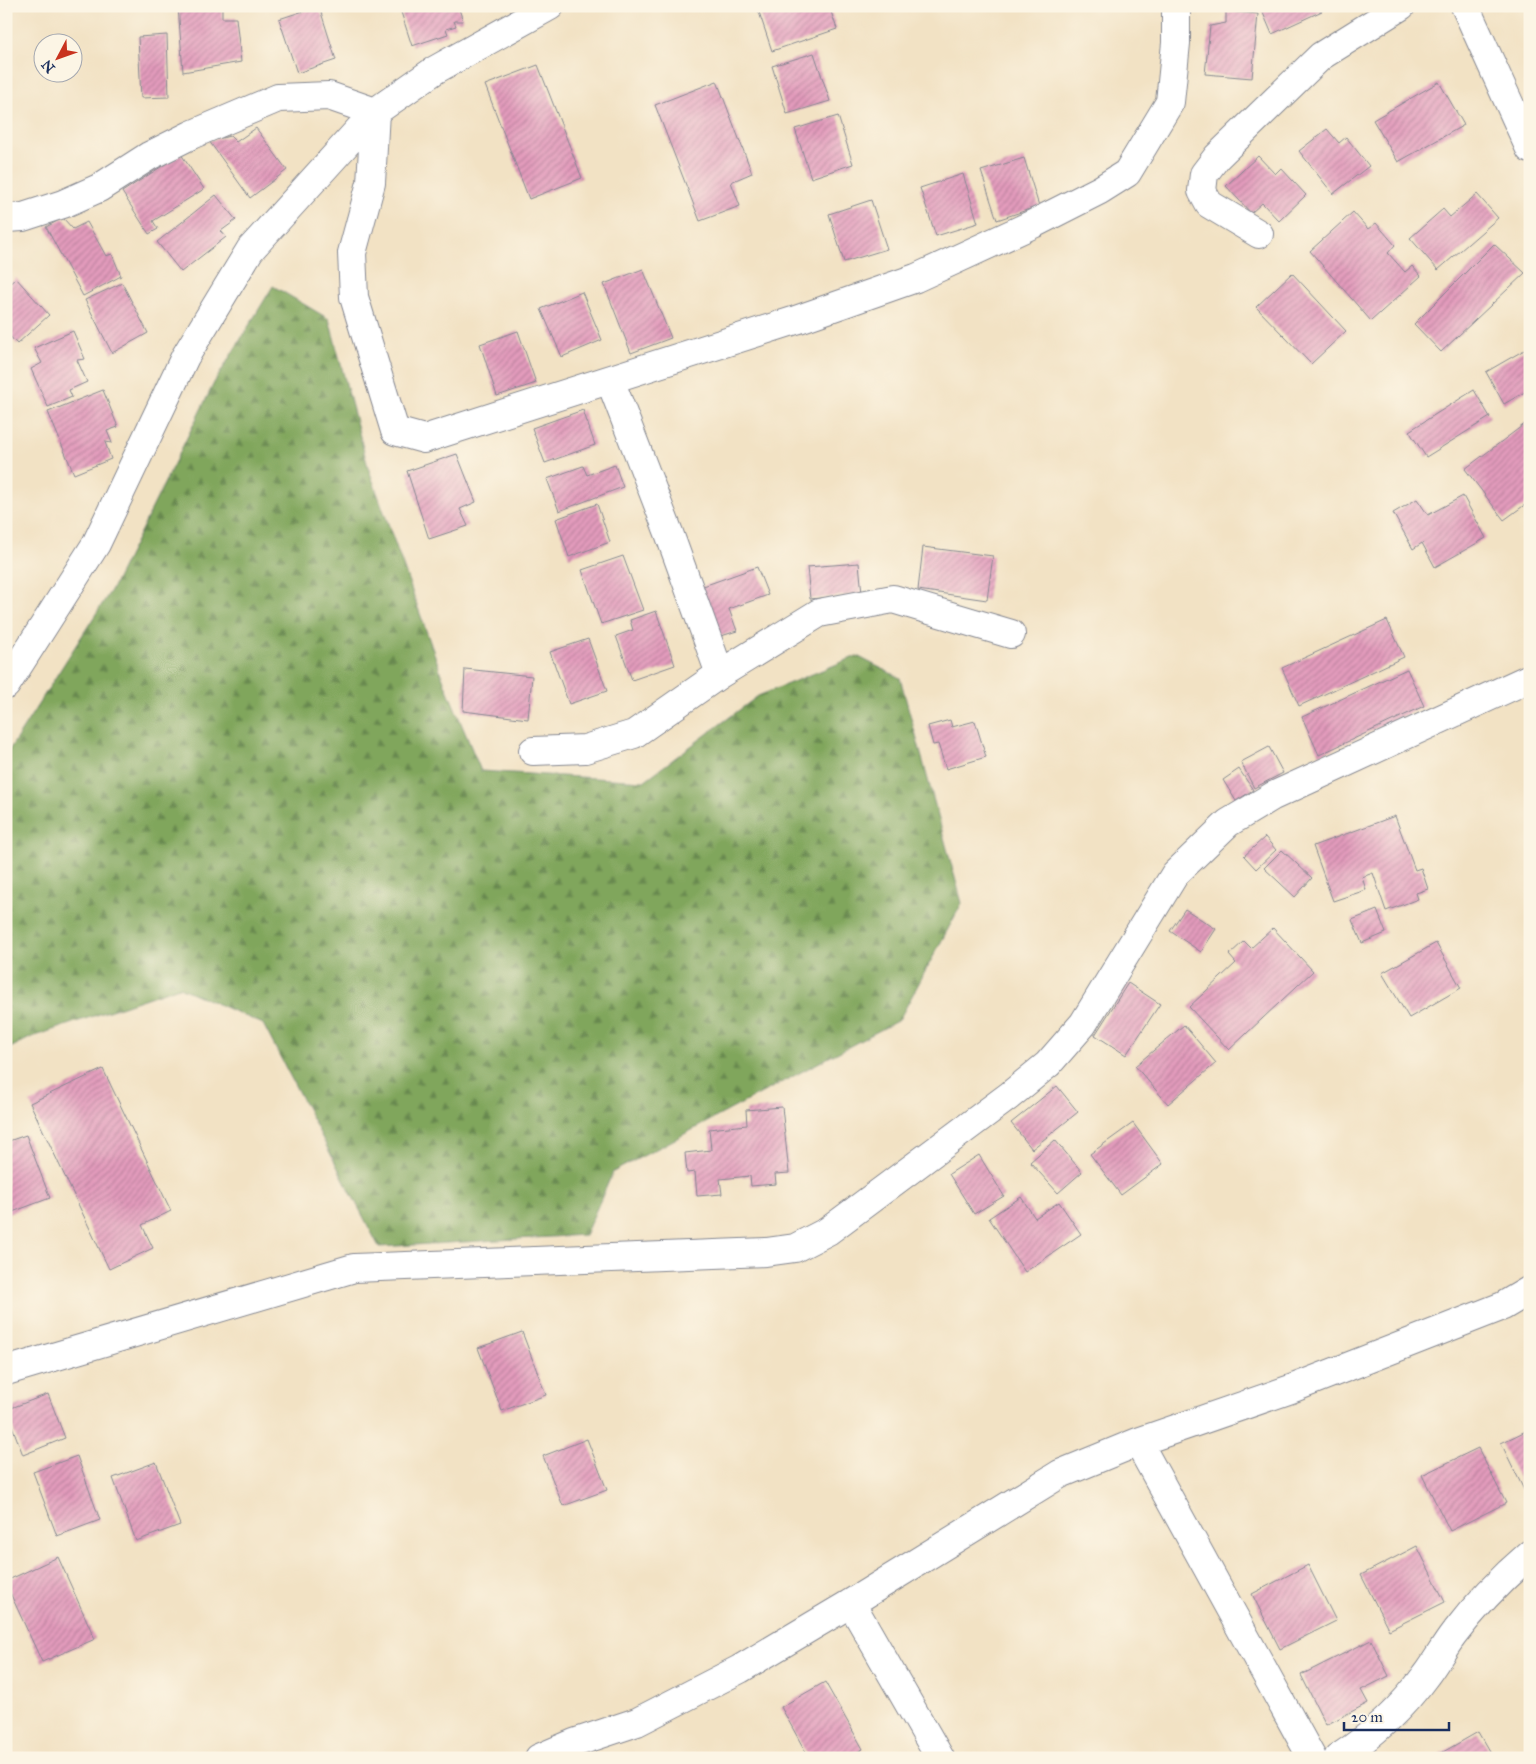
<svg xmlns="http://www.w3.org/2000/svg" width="1536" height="1764" font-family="'IM FELL Great Primer',serif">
<defs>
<pattern id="forest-firs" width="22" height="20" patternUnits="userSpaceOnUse" patternTransform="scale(1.25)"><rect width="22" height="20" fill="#80a65c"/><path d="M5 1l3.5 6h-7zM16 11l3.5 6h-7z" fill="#68884f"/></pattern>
<pattern id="building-hatch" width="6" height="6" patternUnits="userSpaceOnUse" patternTransform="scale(1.25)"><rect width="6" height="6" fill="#e39bbc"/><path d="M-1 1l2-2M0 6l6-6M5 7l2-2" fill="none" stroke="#b77f9c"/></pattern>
</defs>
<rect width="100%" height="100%" fill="#fcf5e5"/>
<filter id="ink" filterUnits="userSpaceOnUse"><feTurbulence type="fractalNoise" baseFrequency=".02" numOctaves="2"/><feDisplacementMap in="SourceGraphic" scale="10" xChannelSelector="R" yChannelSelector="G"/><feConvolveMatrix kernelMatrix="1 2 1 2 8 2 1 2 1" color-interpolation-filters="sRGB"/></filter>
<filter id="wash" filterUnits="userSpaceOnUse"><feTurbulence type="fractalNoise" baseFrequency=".0096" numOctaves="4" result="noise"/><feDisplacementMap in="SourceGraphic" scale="20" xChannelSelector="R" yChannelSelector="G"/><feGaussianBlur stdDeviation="1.12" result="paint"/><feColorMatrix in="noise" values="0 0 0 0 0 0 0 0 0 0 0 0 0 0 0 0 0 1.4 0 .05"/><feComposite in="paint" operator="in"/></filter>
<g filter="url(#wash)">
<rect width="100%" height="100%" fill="#f2e2c4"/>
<path fill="url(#forest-firs)" stroke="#4e6a5d" d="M273 286 329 319 368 467 445 684 481 771 644 781 758 696 857 656 900 678 962 903 899 1020 613 1172 585 1235 379 1247 263 1024 179 987 32 1037 6 1050V755L113 587 214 383Z"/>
<g id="blocks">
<path fill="url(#building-hatch)" d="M178 6H222V18H236L241 62 183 72Z
M319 6 336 60 297 73 279 19Z
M399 6H458L463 21H454L456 26 446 29 448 34 412 46Z
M757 6H829L837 29 772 51Z
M1260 6H1320L1322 11 1272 34Z
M1226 11 1258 14 1252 78 1205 74 1210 26 1226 23Z
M167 35 169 97 141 98 138 37Z
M814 53 830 101 787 114 772 66Z
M538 65 582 178 529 199 485 85Z
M717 81 752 173 731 182 740 206 700 221 655 105Z
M1439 82 1464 125 1398 162 1373 120Z
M838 116 853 164 811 178 795 129Z
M256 128 287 170 250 198 209 141 230 136 236 142Z
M1327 129 1339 143 1346 137 1369 166 1333 194 1299 151Z
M181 154 204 189 153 221 158 229 149 234 122 192Z
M1258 156 1275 174 1281 168 1306 195 1279 221 1262 203 1251 213 1226 186Z
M1024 158 1039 206 997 220 981 171Z
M963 174 978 223 936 236 920 188Z
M1477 194 1498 218 1438 270 1410 238 1443 209 1450 217Z
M216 195 236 220 221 231 226 237 181 272 157 242Z
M871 200 887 249 844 262 829 214Z
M1353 212 1368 229 1376 223 1395 245 1388 253 1405 272 1412 266 1421 276 1371 321 1310 251Z
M63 218 73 229 87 222 106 256 112 254 121 276 83 296 46 227Z
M1494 244 1525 273 1441 352 1414 324Z
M643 269 671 338 631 353 604 284Z
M1292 273 1346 331 1311 364 1256 307Z
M16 278 49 315 17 344 6 332V287Z
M122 283 148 333 112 353 85 300Z
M582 292 602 340 562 357 541 309Z
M73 331 85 359 77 360 87 382 69 390 72 397 48 407 31 369 42 363 34 348Z
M518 331 536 383 497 396 480 344Z
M1526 349 1530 355V389L1504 404 1486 372Z
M103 390 118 427 107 431 112 443 105 442 111 459 74 474 48 412Z
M1474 390 1490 417 1426 457 1409 431Z
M583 410 595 445 545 463 532 428Z
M1530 420V501L1504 520 1465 469Z
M457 454 476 502 460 509 468 526 429 539 407 471Z
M615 465 623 487 559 511 547 479 583 466 587 475Z
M1463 496 1486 538 1435 567 1422 543 1413 549 1393 513 1417 499 1428 515Z
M597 504 610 542 569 557 556 519Z
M923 547 993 556 987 600 918 590Z
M623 556 643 610 601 624 582 570Z
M859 563 862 594 810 599 807 567Z
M757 567 768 595 729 609 737 631 718 637 695 589Z
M656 611 675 665 632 680 616 636 633 630 630 620Z
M1387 620 1404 657 1299 706 1282 668Z
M588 639 607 691 569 704 550 652Z
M465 669 532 676 528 719 463 711Z
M1407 669 1424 706 1319 755 1302 717Z
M950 720 952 727 975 721 986 757 946 769 938 744 933 745 928 726Z
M1269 747 1283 773 1254 788 1241 762Z
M1239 769 1253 790 1236 801 1223 780Z
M1395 816 1415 870 1421 868 1428 889 1416 893 1418 899 1386 911 1373 873 1362 877 1366 890 1333 901 1313 846Z
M1265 837 1276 850 1256 869 1244 856Z
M1282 850 1312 878 1295 897 1264 868Z
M1185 909 1216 929 1201 952 1170 931Z
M1377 910 1386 933 1362 943 1352 920Z
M1273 928 1313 971 1229 1050 1189 1007 1236 963 1229 955 1244 941 1251 948Z
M1436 943 1461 988 1409 1018 1382 973Z
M1128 983 1160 1004 1126 1055 1095 1035Z
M1184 1025 1216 1063 1168 1104 1135 1066Z
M103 1069 171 1211 142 1225 153 1248 109 1269 30 1103Z
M1057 1086 1078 1112 1032 1149 1011 1123Z
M782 1107 789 1173 775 1174 776 1184 751 1186 750 1176 720 1179 722 1194 697 1196 695 1172 687 1173 685 1153 711 1150 709 1129 747 1125 746 1110Z
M1133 1123 1163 1164 1121 1195 1090 1154Z
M26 1135 50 1198 7 1214 6 1142Z
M1055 1140 1082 1172 1058 1193 1030 1162Z
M979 1155 1004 1196 974 1214 949 1174Z
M1021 1197 1035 1218 1059 1202 1081 1234 1025 1272 989 1218Z
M522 1332 546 1395 502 1411 478 1348Z
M48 1394 65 1438 23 1455 6 1410Z
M1530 1429V1495L1527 1496 1501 1443Z
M587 1439 607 1490 563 1506 543 1456Z
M1478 1448 1506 1503 1450 1531 1422 1475Z
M77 1456 100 1520 57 1536 33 1472Z
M156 1462 180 1525 136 1541 113 1478Z
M1417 1546 1445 1602 1389 1630 1361 1575Z
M58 1557 95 1639 42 1662 6 1584V1581Z
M1308 1565 1336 1621 1280 1649 1252 1594Z
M1371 1640 1389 1676 1361 1690 1368 1703 1326 1725 1301 1675Z
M825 1682 863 1749 846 1758H809L781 1707Z
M1478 1732 1493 1758H1437L1436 1756Z"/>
</g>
</g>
<g filter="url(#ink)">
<use href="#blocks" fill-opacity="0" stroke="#868891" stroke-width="1"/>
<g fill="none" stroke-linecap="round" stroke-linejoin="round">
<defs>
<path id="minor" d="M6 218 23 217 63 204 99 188 149 156 191 135 278 98 329 96 375 112 371 183 352 253 354 297 395 431 424 439 796 320 916 278 1033 224 1100 190 1127 173 1170 102 1176 43V6
M1259 234 1209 204 1202 191 1204 174 1217 157 1321 56 1401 6
M610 380 669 533 720 674
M6 685 96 544 185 357 250 250 375 112 435 70 550 6
M533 751 585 749 634 734 720 674 819 613 893 599 1011 634
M6 1371 354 1268 766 1252 795 1248 828 1231 1009 1096 1048 1064 1083 1024 1175 874 1228 823 1273 796 1530 678
M1138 1442 1312 1758
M851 1603 940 1758
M539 1758 574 1743 637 1722 740 1669 851 1603 1060 1474 1138 1442 1291 1389 1503 1306 1530 1290
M1338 1758C1372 1736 1402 1708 1426 1675 1436 1662 1444 1647 1454 1634 1476 1605 1502 1578 1530 1554"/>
<path id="tertiary" d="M1465 6 1530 149"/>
</defs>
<use href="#minor" stroke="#868891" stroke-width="30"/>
<use href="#tertiary" stroke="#868891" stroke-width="30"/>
<use href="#minor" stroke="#fff" stroke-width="28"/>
<use href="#tertiary" stroke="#fff" stroke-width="28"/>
</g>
</g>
<rect width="1536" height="1764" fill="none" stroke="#fcf5e5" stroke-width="25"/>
<g transform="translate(58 58) rotate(229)"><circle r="24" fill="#fcf5e5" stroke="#a2a6af"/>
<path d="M0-4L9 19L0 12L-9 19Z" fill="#c8321e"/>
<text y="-8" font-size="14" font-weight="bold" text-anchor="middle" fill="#1b2f5e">N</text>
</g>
<path d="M1344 1722v8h105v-8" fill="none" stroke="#1b2f5e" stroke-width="2.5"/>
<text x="1351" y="1722" font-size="15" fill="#1b2f5e" stroke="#fcf5e5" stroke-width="4" paint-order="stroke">20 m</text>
</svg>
